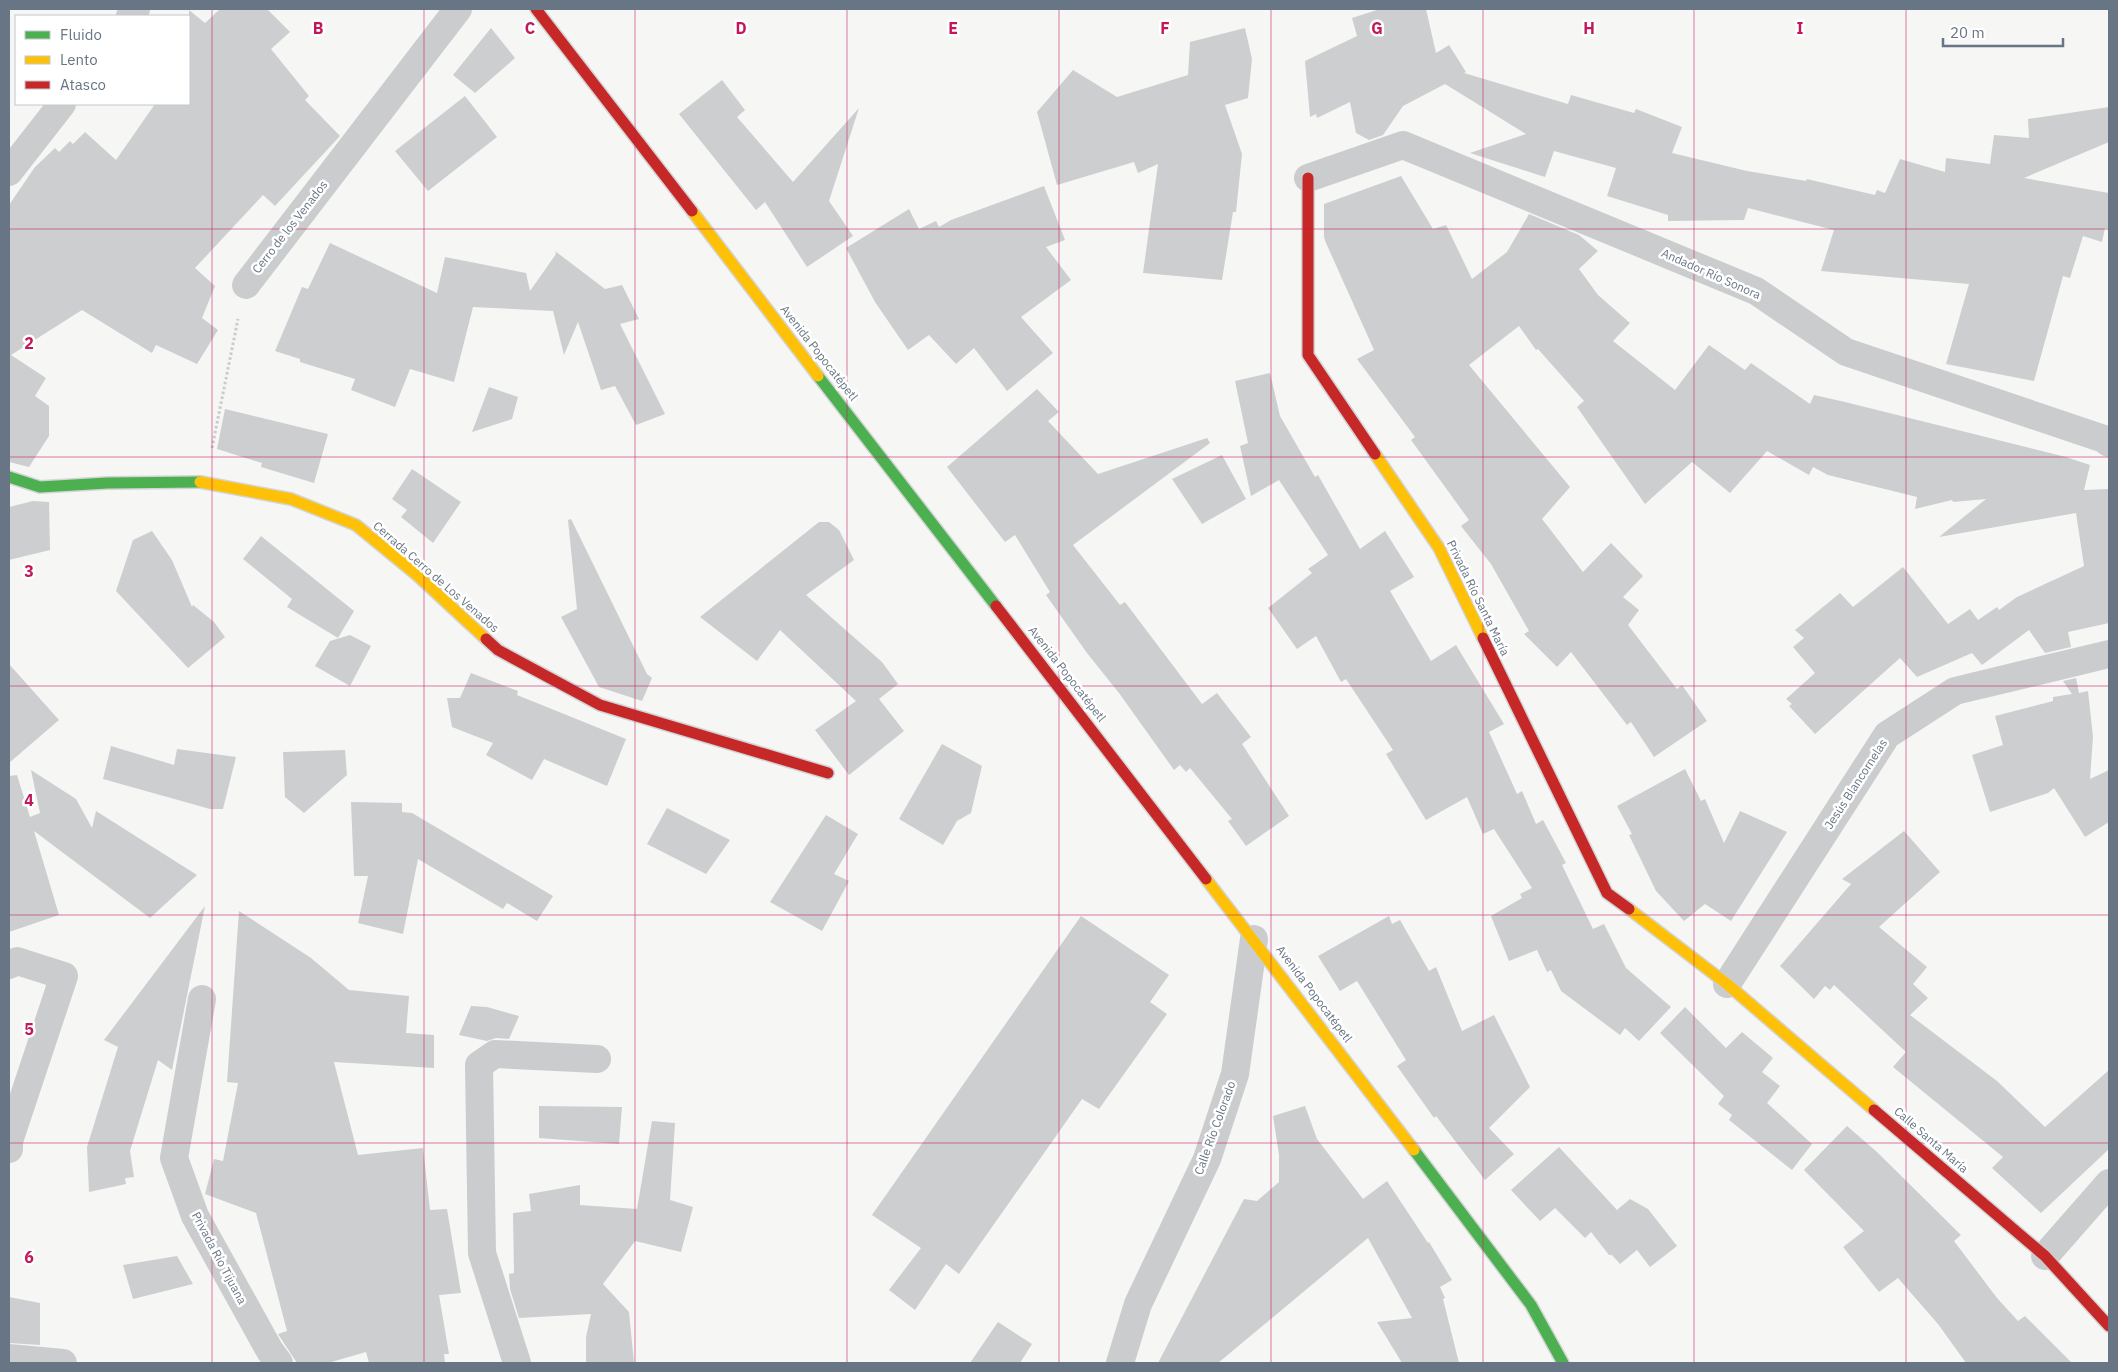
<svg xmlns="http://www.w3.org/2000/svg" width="2118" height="1372" font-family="'IBM Plex Sans',sans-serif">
<rect width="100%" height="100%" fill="#f6f6f5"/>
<path fill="#cdcecf" d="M220 9H267L290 32 271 49 309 96 305 100 340 136 275 206 263 195 195 268 215 286 202 318 218 330 197 364 156 345 152 353 82 310 11 355 46 378 35 396 49 406V436L29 467 9 462V205L35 167 55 148 59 152 70 141 73 144 85 132 116 160 155 104H189V10L205 23Z
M1380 9H1426L1436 53 1449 45 1466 72 1464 73 1568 104 1571 95 1634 113 1636 109 1682 127 1672 153 1747 171 1806 181 1807 179 1875 195 1877 190 1885 193 1900 159 1945 172 1946 158 1990 164 1994 135 2029 138 2028 119 2109 107V142L2024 178 2109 193V229L2105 228 2102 242 2083 236 2070 278 2063 276 2034 381 1946 364 1969 284 1821 271 1834 230 1748 208 1744 220 1668 221V215L1607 196 1616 168 1554 151 1545 177 1470 153 1526 134 1445 84 1403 106 1383 135 1369 140 1356 133 1350 102 1317 118 1316 114 1310 117 1305 61 1357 36 1352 18Z
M491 28 515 58 475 93 453 75Z
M1245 28 1252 59 1248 98 1225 105 1242 154 1236 212H1233L1222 280 1143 273 1158 164 1138 173 1134 162 1057 185 1037 112 1073 70 1117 97 1188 75 1190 42Z
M722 80 745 110 737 117 793 182 859 108 829 201 853 236 807 267 765 202 756 210 679 114Z
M465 96 497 137 428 191 395 151Z
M1401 176 1433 229 1446 225 1472 279 1507 252 1529 214 1579 235 1598 251 1579 269 1598 295 1630 323 1613 341 1675 390 1709 345 1745 370 1751 363 1810 404 1814 395 1845 402 2066 457 2090 465 2084 490 2109 489V623L2068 632 2071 647 2045 653 2029 630 1982 665 1972 653 1917 677 1900 658 1815 734 1789 706 1792 704 1786 699 1815 673 1793 647 1804 638 1795 630 1840 593 1853 607 1903 567 1948 624 1970 609 1978 620 1997 607 1999 610 2017 597 2084 566 2076 513 1939 537 1986 499 1953 502 1952 500 1915 509 1917 497 1828 475 1813 467 1809 475 1767 451 1730 493 1692 462 1645 504 1577 407 1584 401 1538 349 1536 350 1519 326 1469 365 1570 487 1542 519 1583 572 1611 543 1643 576 1623 597 1639 610 1628 625 1677 689 1682 685 1707 721 1654 757 1631 722 1627 725 1571 652 1557 667 1524 634 1529 631 1491 564 1461 526 1469 520 1411 440 1415 437 1357 359 1374 350 1326 243 1324 237V204Z
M1044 186 1065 240 1046 247 1071 280 1021 317 1053 353 1007 391 974 348 956 364 929 335 908 350 875 302 846 248 909 209 919 229 936 221 939 227 951 220Z
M330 243 437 293 445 257 526 273 530 291 556 254 555 251 605 289 622 285 639 319 620 324 665 414 636 425 615 386 601 390 578 322 564 355 553 311 473 307 454 382 410 369 395 407 351 390 355 379 300 362V359L275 351 302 287 308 289Z
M1270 373 1280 416 1315 477 1318 475 1360 549 1385 531 1414 577 1390 591 1431 661 1456 645 1504 724 1489 732 1517 794 1522 791 1536 824 1543 820 1566 863 1562 865 1593 929 1604 924 1626 968 1671 1007 1639 1041 1625 1028 1620 1035 1561 991 1551 970 1547 972 1537 950 1509 961 1491 916 1522 898 1520 894 1532 888 1494 829 1483 834 1467 797 1426 820 1386 754 1393 750 1346 679 1341 682 1316 636 1297 649 1268 608 1312 573 1308 569 1328 555 1279 480 1251 496 1240 446 1248 443 1235 381Z
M489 387 518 397 512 419 472 432Z
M1037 389 1059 412 1048 421 1098 474 1207 438 1210 443 1073 545 1120 605 1125 602 1202 704 1217 693 1251 737 1242 744 1289 816 1246 846 1228 821 1232 819 1190 768 1186 772 1180 765 1174 770 1119 693 1087 653 1046 595 1050 592 1015 535 1005 542 947 467Z
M225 409 328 434 314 483 261 467 262 463 217 449Z
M1222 455 1246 499 1202 524 1172 479Z
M412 469 461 502 433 543 401 517 407 510 392 499Z
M33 501 49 502 50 550 9 560V507Z
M571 519 647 674 652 678 642 701 599 687 561 617 577 609 568 520Z
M819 522H829L839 530 854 560 806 595 882 662 898 684 879 699 904 731 849 775 815 730 856 701 780 630 757 661 700 617Z
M152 531 172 560 192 607 193 605 214 622 225 637 188 668 116 591 133 540Z
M261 536 354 611 338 638 287 607 292 599 243 559Z
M350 635 371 646 350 686 315 666 330 641Z
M9 664 59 720 9 763Z
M471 673 518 691 517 695 626 739 607 786 544 759 532 780 486 755 493 743 452 727 447 698H460Z
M2076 678 2079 693 2088 691 2093 737 2090 779 2109 770V822L2085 837 2054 788 2048 793 1990 812 1972 755 2003 745 1995 716 2053 701V697L2072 694 2063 681Z
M942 744 982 766 971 813 957 821 943 845 899 819Z
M111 746 174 765 177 749 236 757 223 809H210L103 779Z
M345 750 347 775 304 813 285 797 283 752Z
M1685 769 1701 801 1705 799 1724 843 1740 811 1787 832 1731 921 1705 904 1684 921 1656 891 1629 835 1632 834 1617 806Z
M31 770 76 799 92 828 96 811 197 875 150 918 34 831 59 915 9 932V776L17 775 30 817 40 813Z
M351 802 402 803V812L412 813 553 896 537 921 507 903 503 909 418 859 403 934 358 923 368 876H354Z
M667 808 730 840 706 874 647 844Z
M826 815 858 834 834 874 849 881 822 931 770 902Z
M1904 831 1940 872 1879 927 1927 967 1913 984 1928 998 1910 1015 1997 1081 2045 1127 2109 1070V1149L2041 1213 1992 1168 2003 1157 1893 1067 1906 1052 1834 985 1830 990 1825 986 1814 999 1780 966 1851 884 1842 879Z
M205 906 172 1070 158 1060 130 1151 134 1177 125 1178 126 1184 89 1192 87 1147 118 1047 104 1040Z
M239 911 311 958 349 990 409 996 406 1033 434 1035V1068L334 1062 358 1155 423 1148 430 1210 447 1209 461 1293 439 1295 449 1354H444L445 1363H369L366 1352 328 1363H297L278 1334 287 1331 256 1213 205 1194 214 1159 223 1161 238 1083 227 1082Z
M1081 916 1169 975 1150 1002 1167 1014 1099 1109 1082 1099 959 1274 946 1264 915 1310 889 1290 921 1248 872 1215Z
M1389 916 1392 924 1400 920 1429 971 1436 967 1462 1031 1494 1015 1530 1087 1489 1128 1514 1154 1485 1180 1436 1116 1434 1118 1397 1066 1406 1060 1357 981 1340 991 1318 956Z
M471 1006 487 1007 519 1016 509 1039 496 1038 487 1041 459 1035Z
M1685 1007 1726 1048 1742 1032 1773 1058 1762 1072 1780 1086 1767 1103 1812 1144 1792 1170 1729 1120 1732 1115 1718 1104 1724 1096 1660 1033Z
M539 1106 622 1107 619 1144 539 1138Z
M1305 1106 1317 1139 1363 1199 1387 1181 1428 1243 1429 1242 1452 1280 1440 1287 1445 1298 1443 1299 1459 1363H1402L1377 1322 1412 1318 1368 1238 1218 1363H1158L1244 1199 1257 1201 1279 1182V1155L1273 1116Z
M652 1121 675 1123 670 1200 693 1207 681 1252 635 1241 603 1284 629 1312 634 1363H586V1337L591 1314 519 1318 510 1289 509 1274 514 1273 513 1213 531 1211 529 1194 580 1185V1205L637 1209Z
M1847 1126 1877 1152 1961 1235 1954 1241 1997 1298 2018 1321 2025 1316 2072 1363H1966L1938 1324 1898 1278 1879 1292 1843 1247 1864 1231 1804 1170Z
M1559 1147 1617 1210 1630 1199 1648 1209 1677 1246 1650 1267 1637 1250 1620 1264 1612 1255H1609L1591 1232 1585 1238 1555 1208 1540 1221 1511 1190Z
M177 1256 193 1284 133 1299 123 1265Z
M9 1297 40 1303V1345L9 1343Z
M998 1322 1032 1344 1020 1363H970Z"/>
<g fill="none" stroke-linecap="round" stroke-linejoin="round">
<defs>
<path id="fast" d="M818 376 996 606
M9 477 40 487 107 483 200 482
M1414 1150 1531 1305 1563 1363"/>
<path id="slow" d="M692 211 818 376
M1375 454 1439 548 1483 638
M200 482 291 499 356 525 417 575 486 639
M1206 879 1414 1150
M1629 909 1727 984 1874 1110"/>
<path id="jam" d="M536 9 692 211
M1308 178V355L1375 454
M996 606 1206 879
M1483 638 1607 893 1629 909
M486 639 498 650 600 705 828 773
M1874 1110 2045 1256 2109 1326"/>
</defs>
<use href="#fast" stroke="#d3d4d5" stroke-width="14"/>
<use href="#slow" stroke="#d3d4d5" stroke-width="14"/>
<use href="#jam" stroke="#d3d4d5" stroke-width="14"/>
<path stroke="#c9caca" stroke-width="3" stroke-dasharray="2.5 2.5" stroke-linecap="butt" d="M212 448 238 319"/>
<path stroke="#cbcccd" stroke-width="28" d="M130 16 136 9
M9 172 62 104
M1308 178 1403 145 1756 291 1846 352 2104 439 2109 443
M246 285 458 9
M9 965 17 961 64 976 9 1141V1149
M1727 984 1887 735 1955 691 2109 654
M202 999 174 1158 195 1216 270 1351 279 1363
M2045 1256 2109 1183
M9 1358 63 1363
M517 1363 482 1253 479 1065 495 1054 597 1059
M1120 1363 1138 1304 1207 1159 1235 1074 1254 939"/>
<use href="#fast" stroke="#4caf50" stroke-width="11"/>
<use href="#slow" stroke="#ffc107" stroke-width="11"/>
<use href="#jam" stroke="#c62828" stroke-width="11"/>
</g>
<path fill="none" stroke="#c2185b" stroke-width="1" stroke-opacity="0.55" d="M212 9V1363M424 9V1363M635 9V1363M847 9V1363M1059 9V1363M1271 9V1363M1483 9V1363M1694 9V1363M1906 9V1363M9 229H2109M9 457H2109M9 686H2109M9 915H2109M9 1143H2109"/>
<g text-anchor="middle" stroke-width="5" stroke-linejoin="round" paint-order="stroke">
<g font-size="12" fill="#677584" stroke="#fff">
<text transform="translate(290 227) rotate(-52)" y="4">Cerro de los Venados</text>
<text transform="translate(1711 274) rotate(24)" y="4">Andador Río Sonora</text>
<text transform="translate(819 353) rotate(52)" y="4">Avenida Popocatépetl</text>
<text transform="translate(436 577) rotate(41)" y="4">Cerrada Cerro de Los Venados</text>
<text transform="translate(1478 598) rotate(64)" y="4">Privada Río Santa María</text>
<text transform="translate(1067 674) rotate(52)" y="4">Avenida Popocatépetl</text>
<text transform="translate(1856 784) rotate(-57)" y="4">Jesús Blancornelas</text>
<text transform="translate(1314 994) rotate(53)" y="4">Avenida Popocatépetl</text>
<text transform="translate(1215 1128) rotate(-70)" y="4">Calle Río Colorado</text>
<text transform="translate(1931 1140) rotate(41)" y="4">Calle Santa María</text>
<text transform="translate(219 1258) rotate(62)" y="4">Privada Río Tijuana</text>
</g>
</g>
<g font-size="16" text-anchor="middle" font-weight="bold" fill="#c2185b" stroke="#fff" stroke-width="5" stroke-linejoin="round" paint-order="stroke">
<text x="318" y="34">B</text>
<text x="530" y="34">C</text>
<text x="741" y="34">D</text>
<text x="953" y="34">E</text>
<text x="1165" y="34">F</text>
<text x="1377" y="34">G</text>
<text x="1589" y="34">H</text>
<text x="1800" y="34">I</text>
<text x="29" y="349">2</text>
<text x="29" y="577">3</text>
<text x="29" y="806">4</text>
<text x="29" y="1035">5</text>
<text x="29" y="1263">6</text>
</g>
<rect width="2118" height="1372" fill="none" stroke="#677584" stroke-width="20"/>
<rect x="15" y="15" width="175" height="90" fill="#ffffff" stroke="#c2c8ce"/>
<rect x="25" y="31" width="25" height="8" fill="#4caf50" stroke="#c2c8ce"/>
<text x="60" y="40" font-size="15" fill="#677584">Fluido</text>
<rect x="25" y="56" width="25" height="8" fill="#ffc107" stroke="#c2c8ce"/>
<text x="60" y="65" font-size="15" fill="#677584">Lento</text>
<rect x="25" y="81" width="25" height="8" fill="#c62828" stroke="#c2c8ce"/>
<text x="60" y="90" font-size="15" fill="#677584">Atasco</text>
<path d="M1943 38v8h120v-8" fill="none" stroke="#677584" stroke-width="2.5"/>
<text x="1950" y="38" font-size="15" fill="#677584" stroke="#ffffff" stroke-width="4" paint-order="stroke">20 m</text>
</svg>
